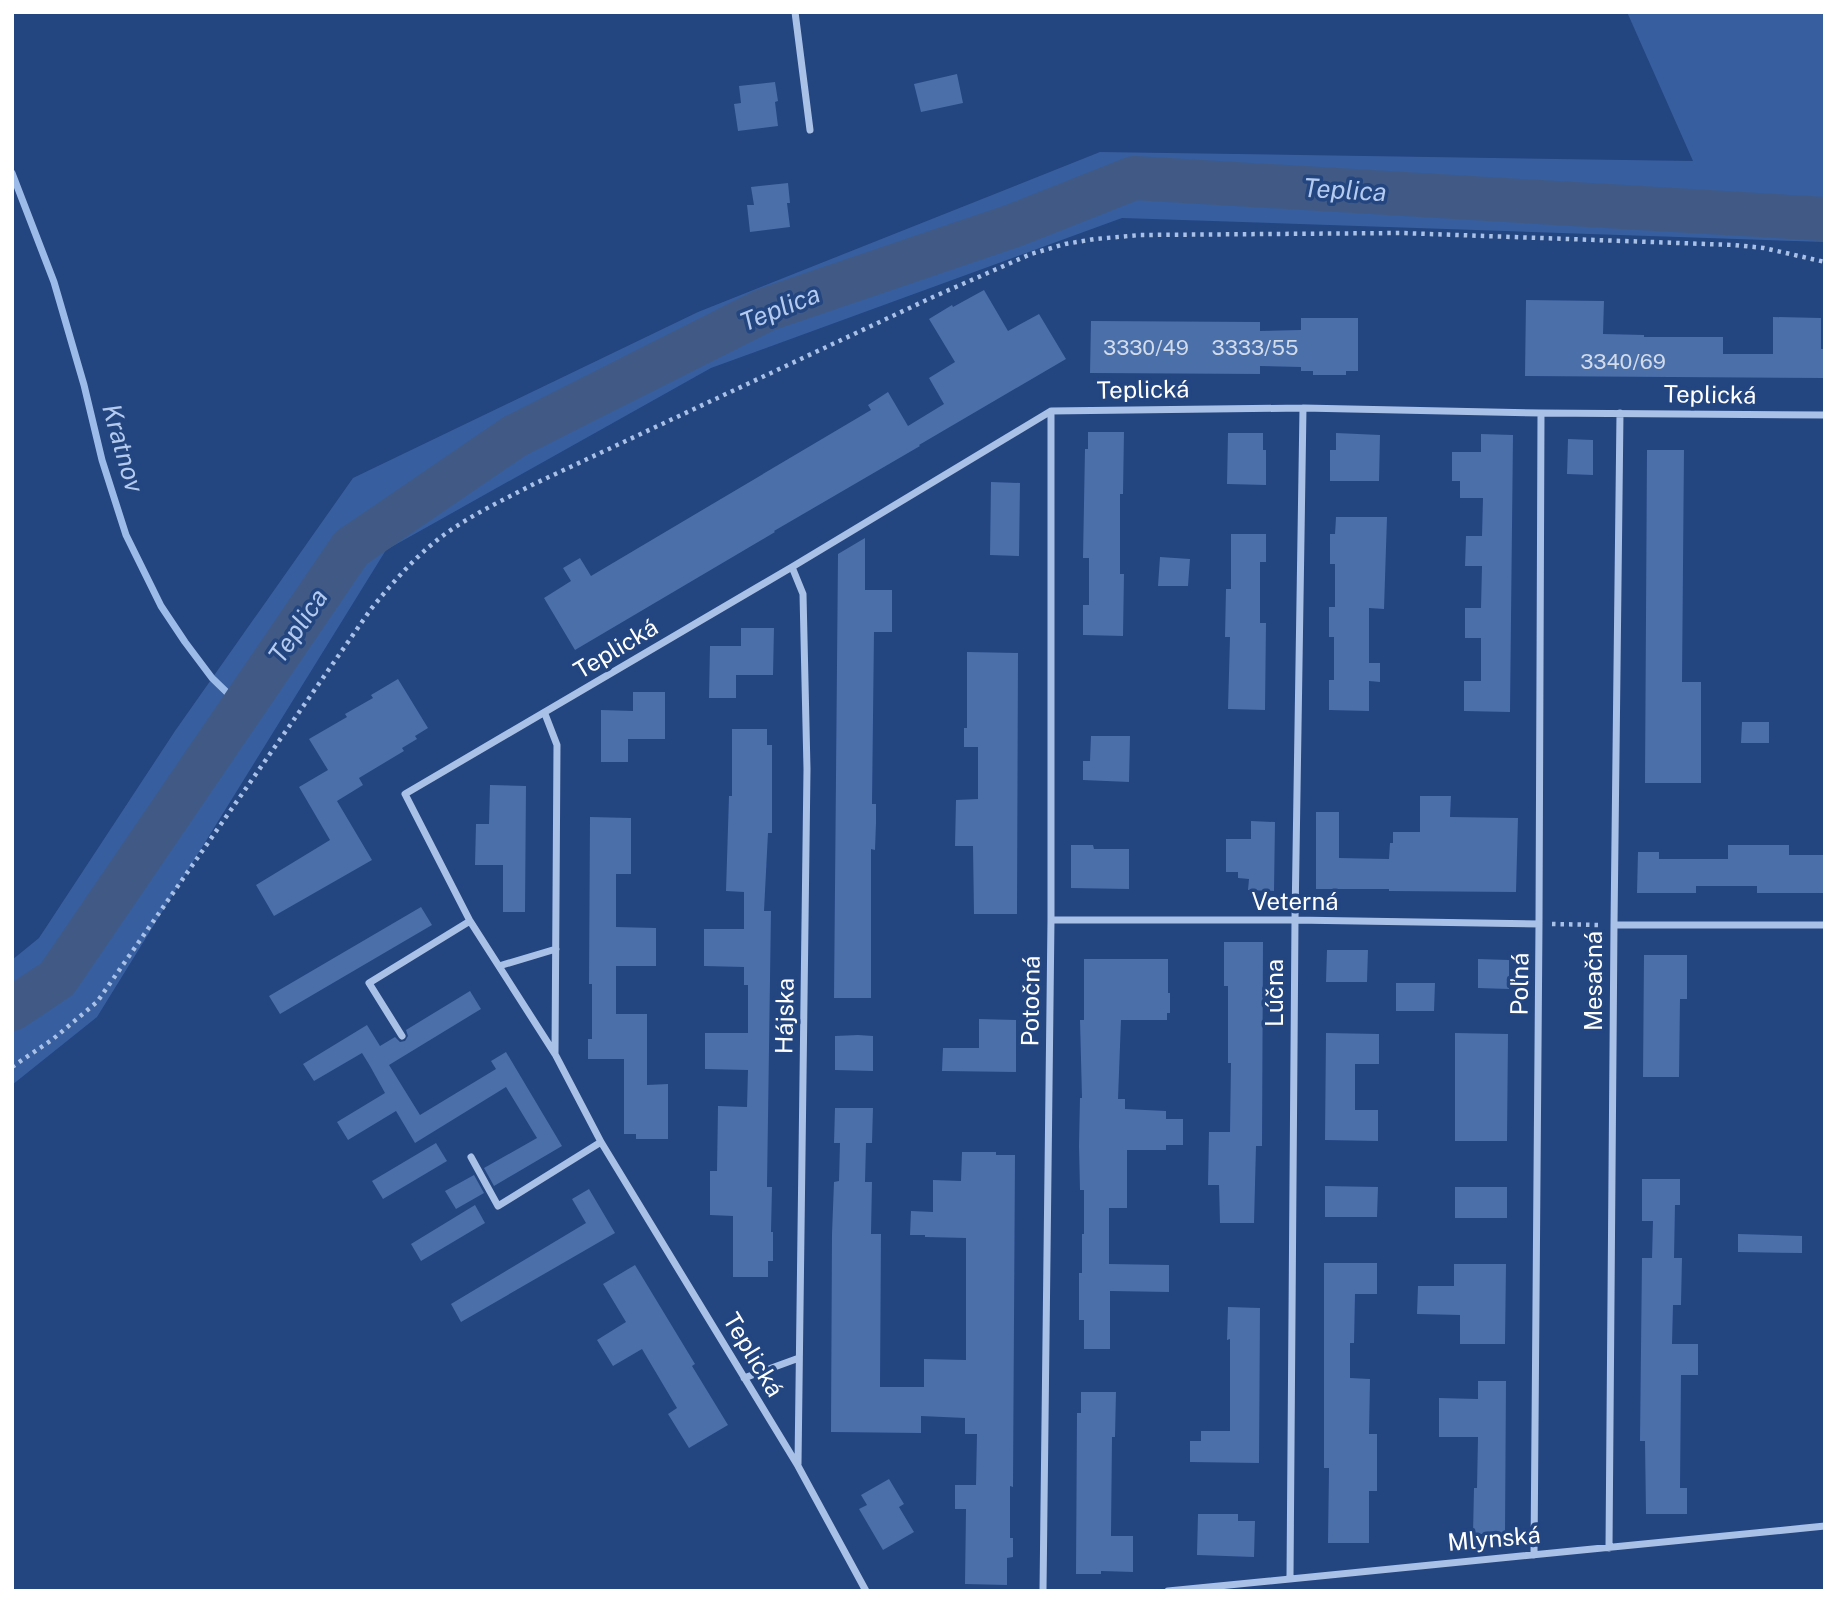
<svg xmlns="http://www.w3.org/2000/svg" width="1837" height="1603" font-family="'Public Sans',sans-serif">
<rect width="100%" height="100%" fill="#234580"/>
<path fill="#375e9e" d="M1627 12H1825V242L1122 218 711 368 386 550 97 1017 12 1085V960L39 938 175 731 353 478 698 312 1100 152 1693 161Z"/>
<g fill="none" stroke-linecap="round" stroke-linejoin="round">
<path stroke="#9dbbe8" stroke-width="7" d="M12 173 54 282 84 385 102 460 126 535 161 606 185 642 212 678 243 708"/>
<path stroke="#415a85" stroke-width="44" d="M12 1009 57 979 351 548 515 436 765 310 1015 225 1134 178 1825 219"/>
</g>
<path fill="#4b6fa9" d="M957 74 963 103 921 112 914 84Z
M775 82 778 101 775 102 778 126 738 131 734 104 741 103 739 86Z
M788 183 790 203H787L790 227 750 232 747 205H754L751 187Z
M984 290 1008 331 1039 314 1066 359 919 445 920 446 774 531 775 532 575 650 544 598 571 581 563 568 580 558 591 576 871 410 868 405 888 392 908 426 944 404 929 378 955 362 929 319 952 305 953 307Z
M1526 300 1604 301 1603 334 1644 335V337H1723V354H1773V317L1821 318V349H1825V378L1525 376Z
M1301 318H1358V371H1346V375H1313V371H1301V367L1260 366V374L1090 373 1091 321 1260 322V331L1301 330Z
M1088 432H1124L1123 494H1120V574H1124L1123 636 1083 635V605H1089V558H1083L1085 449H1088Z
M1228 433H1263V450H1266V485L1227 484Z
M1336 433 1380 435 1379 481H1330V450H1336Z
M1481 434 1513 435 1510 712 1464 711V681H1481V638H1465V608H1481L1482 566H1465L1466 536H1482L1483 498H1460V481H1452V452H1481Z
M1568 439 1593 440V475L1567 474Z
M1647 450H1684L1682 682H1701V783H1645Z
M991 482 1020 483 1019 556 990 555Z
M1336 517H1387L1384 609 1369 608V663H1380V682L1369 681V711L1329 710V680H1334V637H1329V607H1335V564H1330V534H1335Z
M1231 534H1266V562H1260V623H1266L1265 710 1228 709 1230 637H1225L1226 589H1231Z
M865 538V590H892V632H874L872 804H876V823L875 850 871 849V998H834L838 554Z
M1160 557 1190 559 1188 586H1158Z
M741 628H774L773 675H736V698H709L710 646H741Z
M967 652 1018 653 1017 914H974L973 846H955L956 800 978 799V747H964V728H967Z
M398 679 428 728 415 736 417 739 402 748 404 751 359 778 363 785 337 801 372 860 274 916 256 885 330 840 299 787 328 770 309 739 347 717 345 714 373 698 371 695Z
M633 692H665V739H628V762H601V710L633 711Z
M1742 722H1769V743H1741Z
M732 729H767V745H772V833H768L764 911H771L767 1187H772L771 1232H773V1261H768V1277H733V1216L710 1215V1171H717L718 1106 747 1107 748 1070 705 1069V1033H748V985H744V967L704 966V929H744V892L726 891 729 796H732Z
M1091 736H1130L1129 782 1083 780V761H1090Z
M490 785 526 786 525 912H503V865H475L476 824H489Z
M1420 796H1451L1450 817 1518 818 1516 892 1389 891V889H1316V812H1339V858L1389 859 1390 843H1393V832H1420Z
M590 817 631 818V874H616V927L656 928V966H616V1014H647V1085L668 1084V1139H636V1134H624V1059H588V1039H592V984H589Z
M1251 821 1275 822 1274 891 1248 890 1249 879 1238 878V872H1226V839H1251Z
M1071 845H1093L1094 849H1129V889L1071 888Z
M1728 845H1789V855H1825V893H1757V886H1696V893H1637L1638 852H1659V859H1728Z
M421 907 432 925 280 1014 269 996Z
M1224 942H1263L1262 1146H1256L1254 1223H1220L1219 1185H1208L1209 1132H1230L1231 1063H1228V986H1224Z
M1327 950H1368L1367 982H1326Z
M1644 955H1687V999H1680L1679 1077H1643Z
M1084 959H1168V993H1170V1013H1167V1020H1121L1118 1099H1125V1109L1166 1111V1119H1183V1145H1166V1150H1127V1208H1109V1264L1169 1265V1292L1110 1291V1349H1084V1320H1079V1273H1082V1234H1084V1190H1080L1079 1146 1080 1098H1082L1080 1020H1084Z
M1478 959 1509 960V989L1478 988Z
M1396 983H1435L1434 1011H1396Z
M470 991 481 1009 389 1065 420 1115 496 1069 491 1061 506 1052 562 1146 494 1186 484 1168 537 1138 506 1087 415 1143 396 1111 348 1140 337 1122 385 1093 370 1066 362 1053 314 1081 303 1064 367 1025 380 1046 395 1037 400 1042 405 1041 408 1036 406 1030Z
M979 1019 1016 1020V1072L942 1071 943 1048H979Z
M1326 1033 1379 1034V1064H1355V1110H1378V1141L1325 1140Z
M1455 1033 1508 1034 1507 1141H1455Z
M858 1035 873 1036V1071L835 1070V1036Z
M835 1108H873L872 1143H866L865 1182H872L871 1234H881L880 1387H924V1359L966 1360V1238L925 1237V1235H910L911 1211 933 1212V1180L961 1181 962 1152H996V1155H1015L1013 1487 1010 1486V1538H1013V1557L1007 1558V1585L965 1584 966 1509H955V1485H976L977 1434H965V1418L921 1416V1433L831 1432 832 1234 834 1182 839 1181 840 1143H834Z
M436 1143 447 1161 383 1199 372 1181Z
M474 1175 484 1193 456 1209 445 1191Z
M1642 1179H1680V1205H1675L1674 1258H1682L1681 1305H1673L1672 1344H1698V1375H1681L1680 1488H1687V1514H1646L1645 1441H1640L1642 1258H1652L1653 1221H1642Z
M1325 1186 1378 1187 1377 1217H1325Z
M1455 1187H1507V1218H1455Z
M589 1189 615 1233 461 1322 451 1304 586 1223 572 1199Z
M475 1205 485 1223 421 1261 411 1244Z
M1738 1234 1802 1236V1253L1738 1252Z
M1324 1263H1377V1294H1355L1354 1343H1350V1378L1370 1379 1369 1434H1377V1491H1369V1543H1328L1329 1468H1324Z
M1454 1264H1506L1505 1344H1460V1315L1417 1314 1418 1286H1454Z
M635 1265 695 1364 692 1366 728 1425 689 1448 668 1414 677 1408 642 1349 613 1366 597 1340 626 1322 603 1284Z
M1228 1307 1260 1308 1259 1463 1190 1462V1441H1201V1431H1230V1339L1227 1340Z
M1478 1381H1506L1505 1534H1473L1474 1488H1477L1478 1437H1439V1398L1478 1399Z
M1081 1392H1116L1115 1437H1112L1111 1536H1133V1572L1101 1571V1574H1076L1077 1413H1081Z
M889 1479 904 1504 899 1507 914 1532 883 1550 859 1509 867 1505 861 1495Z
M1198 1514H1238V1521H1255L1254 1557 1197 1555Z"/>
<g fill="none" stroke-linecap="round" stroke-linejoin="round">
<path stroke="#a9c1e7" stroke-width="4.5" stroke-dasharray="3.5 5" stroke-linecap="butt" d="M1552 924 1599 925
M12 1067 53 1039 97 1002 371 609C394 581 418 553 448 532 475 513 505 499 534 484L933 297 1031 254 1065 244 1095 239 1140 235 1402 233 1734 245 1764 248 1825 262"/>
<path stroke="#a9c1e7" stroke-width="7" d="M795 12 810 130
M792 567 803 594 807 769 798 1464
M545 714 557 745 555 1054
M1051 920H1295L1539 924
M1614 925H1825
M499 966 556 949
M402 1036 369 983 470 921
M471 1157 498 1206 601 1142
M744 1378 799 1358
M1609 1548 1614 925 1620 413
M1534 1555 1539 924 1541 413
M1290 1578 1295 920 1303 408
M866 1591 798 1466 601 1142 555 1054 470 921 405 794 792 567 1051 411 1303 408 1541 413 1825 415
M1043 1591 1051 920V411
M1168 1591 1825 1526"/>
</g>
<g text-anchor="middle" stroke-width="7" stroke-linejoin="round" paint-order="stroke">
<g font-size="21" fill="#d2dbea">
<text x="1146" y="355">3330/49</text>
<text x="1255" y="355">3333/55</text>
<text x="1623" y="369">3340/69</text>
</g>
<g font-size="24" fill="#fff" stroke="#234580">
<text transform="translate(1143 390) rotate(-1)" y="8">Teplická</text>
<text transform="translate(1710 395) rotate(1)" y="8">Teplická</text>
<text transform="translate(616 649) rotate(-31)" y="8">Teplická</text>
<text x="1295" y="910">Veterná</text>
<text transform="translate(1594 981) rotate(-90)" y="8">Mesačná</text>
<text transform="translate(1520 984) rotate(-89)" y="8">Poľná</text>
<text transform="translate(1275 993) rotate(-90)" y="8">Lúčna</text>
<text transform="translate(1031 1001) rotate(-89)" y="8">Potočná</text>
<text transform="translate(785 1016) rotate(-89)" y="8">Hájska</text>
<text transform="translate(753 1355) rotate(59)" y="8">Teplická</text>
<text transform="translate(1494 1539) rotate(-5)" y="8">Mlynská</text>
</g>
<g font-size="26" font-style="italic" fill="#b4cbef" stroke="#234580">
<text transform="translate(1345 190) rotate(3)" y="9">Teplica</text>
<text transform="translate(780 308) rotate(-22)" y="9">Teplica</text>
<text transform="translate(123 448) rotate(74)" y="9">Kratnov</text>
<text transform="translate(298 626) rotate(-56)" y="9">Teplica</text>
</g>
</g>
<rect width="1837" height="1603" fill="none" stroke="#ffffff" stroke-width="28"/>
</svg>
